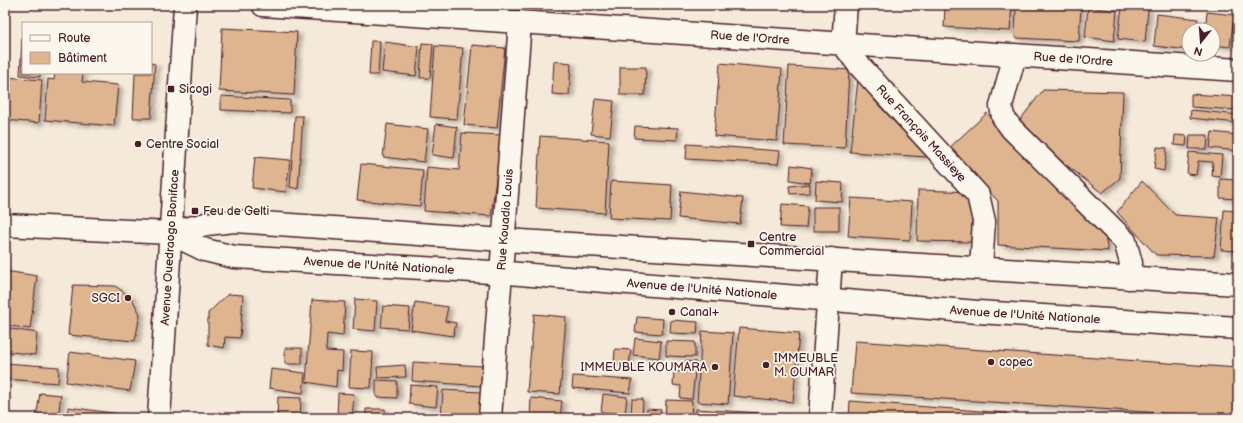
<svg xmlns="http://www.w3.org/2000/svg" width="1243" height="423" font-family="'Balsamiq Sans',sans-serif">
<defs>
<filter id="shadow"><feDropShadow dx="4.5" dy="2.5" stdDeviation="2" flood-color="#0004"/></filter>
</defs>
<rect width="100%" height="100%" fill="#f5ead9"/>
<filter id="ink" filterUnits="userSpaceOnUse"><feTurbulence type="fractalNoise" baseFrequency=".025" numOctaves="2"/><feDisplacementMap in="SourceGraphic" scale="8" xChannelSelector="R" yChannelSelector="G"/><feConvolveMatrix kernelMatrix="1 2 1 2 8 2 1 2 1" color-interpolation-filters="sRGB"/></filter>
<g filter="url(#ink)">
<path fill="#deb58f" stroke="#4a1f2b" filter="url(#shadow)" d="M945 5H1012L1010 31 944 27Z
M1016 5H1081L1079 41 1015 38Z
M1122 6 1148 9 1145 42 1118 39Z
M1088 7 1117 11 1114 41 1085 37Z
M1207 12 1234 15 1230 47 1213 45V30H1205Z
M1157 14 1198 19 1196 30H1189V50L1154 46Z
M222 28 297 32 294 95 219 91Z
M22 38 23 73H40V77L20 75Z
M371 41H380L378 75H369Z
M385 42 419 47 416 76 382 72Z
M422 43 433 44 430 78H420Z
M472 45 505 48 497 128 464 125Z
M435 46 463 48 457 119 430 117Z
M554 61 571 63 569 95 552 94Z
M151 63 155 64 151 118H133L135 73H151Z
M720 63 782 69 777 141 714 136Z
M789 66 849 70 845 148 784 145Z
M620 67H646L645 95H620Z
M55 73H83L82 82 118 85 114 126 45 120 48 79 54 80Z
M5 77 42 80 39 123 5 120Z
M858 79 874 100 927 157 850 152Z
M1043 90 1123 92 1120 178 1102 193 1055 156 1020 120Z
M1191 94 1238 97V110L1191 107Z
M221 96 290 100V113L221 110Z
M595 99 614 101 610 136 591 134Z
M1191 110 1238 115V123L1190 118Z
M987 113 1105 237 1108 251 998 245V201L948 149Z
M295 116H303L298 189 290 187Z
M387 124 428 129 424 162 383 157Z
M436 124 457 127 454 158 432 155Z
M635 126 678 128 677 140 634 138Z
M1212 132 1238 135V151L1210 148Z
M462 133 502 135 491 216 424 211 427 167 459 170Z
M1175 135 1187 136 1186 146 1174 145Z
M1190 135H1208L1207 149H1189Z
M540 136 609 141 605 213 536 208Z
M687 144 780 151 778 164 686 159Z
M1157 147 1167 148 1164 171 1154 169Z
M1189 152 1222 155 1220 177 1212 176 1213 162 1198 161 1196 175 1187 174Z
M255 157 290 160 286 192 252 188Z
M361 164 423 170 420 206 357 200Z
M791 165 812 168 810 183 790 180Z
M1220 179 1238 180V199L1220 198Z
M611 181 672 185 670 221 609 218Z
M816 181 843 183 842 202 815 200Z
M1142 181 1175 215 1219 218 1214 256 1156 255 1117 212Z
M810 184V193L790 194 789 186Z
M918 190 973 192 971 242 917 241Z
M681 191 743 198 740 224 678 218Z
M851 198 912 202 910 240 848 236Z
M782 204 808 206 806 228 780 227Z
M813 207H839V231H813Z
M1224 210 1238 211V251L1221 250Z
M5 271 37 276 30 329 5 325Z
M73 285 115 286 131 297 140 314 135 341 68 335Z
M228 294 243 295 240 338 225 337 224 348 208 345V313Z
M355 299 377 301 375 331 353 329Z
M312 300 345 302 343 336 327 334 326 351 343 352 342 371 337 370 336 387 306 382Z
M415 302 448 307 445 321 456 323 453 336 411 330Z
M383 306 410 308 408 329 381 327Z
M534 314 566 317 560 394 527 392Z
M637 317 663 319 662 334 635 332Z
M671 320 698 322 697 334 670 333Z
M5 328 37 333 35 355 5 351Z
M739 328 799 333 793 402 733 396Z
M702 331 733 333 728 404 697 402Z
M635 338 661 341 659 358 633 355Z
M666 341 695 342V357L666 356Z
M855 341 1238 368V418L851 393Z
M285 348H302V364H285Z
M615 349 631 350 629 365 614 364Z
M351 351 373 352 371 388 349 387Z
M70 352 135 361 130 391 66 382Z
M685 361 696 362 692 399 680 398 681 386 673 385 674 371 684 372Z
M413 362 483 366 482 386 412 381Z
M5 363 59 367 58 383 5 379Z
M405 365 406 377 378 378 377 367Z
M271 369 305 373 303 393 269 388Z
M573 376 632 380 630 393 572 388Z
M376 380 397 381V398L376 397Z
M410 385 438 387 436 407 409 404Z
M443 390 481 392 479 418H441Z
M40 393 61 395 58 418H36Z
M338 393 354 394 352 418H337Z
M603 394 627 397 625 414 601 412Z
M278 397 301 398 300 418H277Z
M531 398 562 401 560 418H530Z
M632 399H643L642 416H631Z
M666 400 692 401 691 418H665Z
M850 401 1006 413V418H849Z
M68 407 134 416 133 418H67Z
M366 409H385L386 418H366Z
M647 409 661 410 660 418H647Z
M696 409 793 415V418H696Z"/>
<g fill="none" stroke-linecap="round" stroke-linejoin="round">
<defs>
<g id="minor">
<path id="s1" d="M263 5 1238 70"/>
<path id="s2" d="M846 5 843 44 858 64 978 195 984 221 981 268"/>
<path d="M1015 55 1001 106 1003 117 1012 129 1125 241 1131 263 1129 278"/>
<path id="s3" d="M490 418 520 22"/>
<path d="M820 418 831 259"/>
</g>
<g id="tertiary">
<path d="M5 225 170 233 206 224 235 221 504 240 1238 284"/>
<path id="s4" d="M170 233 205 250 234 257 508 273 978 312 1238 328"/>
<path id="s5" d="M159 418 185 5"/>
</g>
</defs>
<use href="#minor" stroke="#4a1f2b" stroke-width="25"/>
<use href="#tertiary" stroke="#4a1f2b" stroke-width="25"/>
<use href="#minor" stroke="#fbf7ec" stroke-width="22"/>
<use href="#tertiary" stroke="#fbf7ec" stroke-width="22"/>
</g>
</g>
<g fill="#4a1f2b" stroke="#fbf7ec" stroke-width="1.5">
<rect x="167" y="85" width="8" height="8" rx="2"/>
<circle cx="138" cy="144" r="4"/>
<rect x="191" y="207" width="8" height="8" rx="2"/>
<rect x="747" y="240" width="8" height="8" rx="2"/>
<circle cx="128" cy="298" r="4"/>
<circle cx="672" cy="312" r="4"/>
<circle cx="991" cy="362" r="4"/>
<circle cx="766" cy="365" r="4"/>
<circle cx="715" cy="367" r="4"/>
</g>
<g text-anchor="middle" stroke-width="3.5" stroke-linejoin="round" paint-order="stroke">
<g font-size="12" fill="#4a1f2b" stroke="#fbf7ec">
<text dy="4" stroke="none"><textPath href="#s1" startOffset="488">Rue de l'Ordre</textPath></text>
<text dy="4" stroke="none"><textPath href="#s1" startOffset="812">Rue de l'Ordre</textPath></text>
<text dy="4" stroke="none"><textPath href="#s2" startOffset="158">Rue François Massieye</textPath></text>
<text dy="4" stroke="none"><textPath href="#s3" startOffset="199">Rue Kouadio Louis</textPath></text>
<text dy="4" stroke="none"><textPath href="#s5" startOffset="171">Avenue Ouedraogo Boniface</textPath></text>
<text dy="4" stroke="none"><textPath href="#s4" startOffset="214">Avenue de l'Unité Nationale</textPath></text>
<text dy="4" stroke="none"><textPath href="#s4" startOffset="538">Avenue de l'Unité Nationale</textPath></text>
<text dy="4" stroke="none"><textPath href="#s4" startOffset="862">Avenue de l'Unité Nationale</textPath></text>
</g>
<g font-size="12" fill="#4a1f2b" stroke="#fbf7ec" text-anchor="start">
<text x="179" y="93">Sicogi</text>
<text x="146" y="148">Centre Social</text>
<text x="203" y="215">Feu de Gelti</text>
<text x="759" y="241">Centre<tspan x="759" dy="14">Commercial</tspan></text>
<text x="120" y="302" text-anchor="end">SGCI</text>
<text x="680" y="316">Canal+</text>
<text x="774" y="362">IMMEUBLE<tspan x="774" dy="14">M. OUMAR</tspan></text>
<text x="999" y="366">copec</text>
<text x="707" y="371" text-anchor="end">IMMEUBLE KOUMARA</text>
</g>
</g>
<rect width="1243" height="423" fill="none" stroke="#fbf7ec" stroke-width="20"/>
<rect x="10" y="10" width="1223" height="403" fill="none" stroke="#4a1f2b" stroke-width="1.5" filter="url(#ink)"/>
<rect x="22" y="22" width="130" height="52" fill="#fbf7ec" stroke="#b4a19f"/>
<rect x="30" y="35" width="20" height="6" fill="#fbf7ec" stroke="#b4a19f"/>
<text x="58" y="42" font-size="12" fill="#4a1f2b">Route</text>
<rect x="30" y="52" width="20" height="12" fill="#deb58f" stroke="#b4a19f"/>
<text x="58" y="62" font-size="12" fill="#4a1f2b">Bâtiment</text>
<g transform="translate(1201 42) rotate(197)"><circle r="19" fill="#fbf7ec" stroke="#b4a19f"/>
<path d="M0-3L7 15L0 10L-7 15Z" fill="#4a1f2b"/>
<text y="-6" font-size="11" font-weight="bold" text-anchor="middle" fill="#4a1f2b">N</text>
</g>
</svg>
